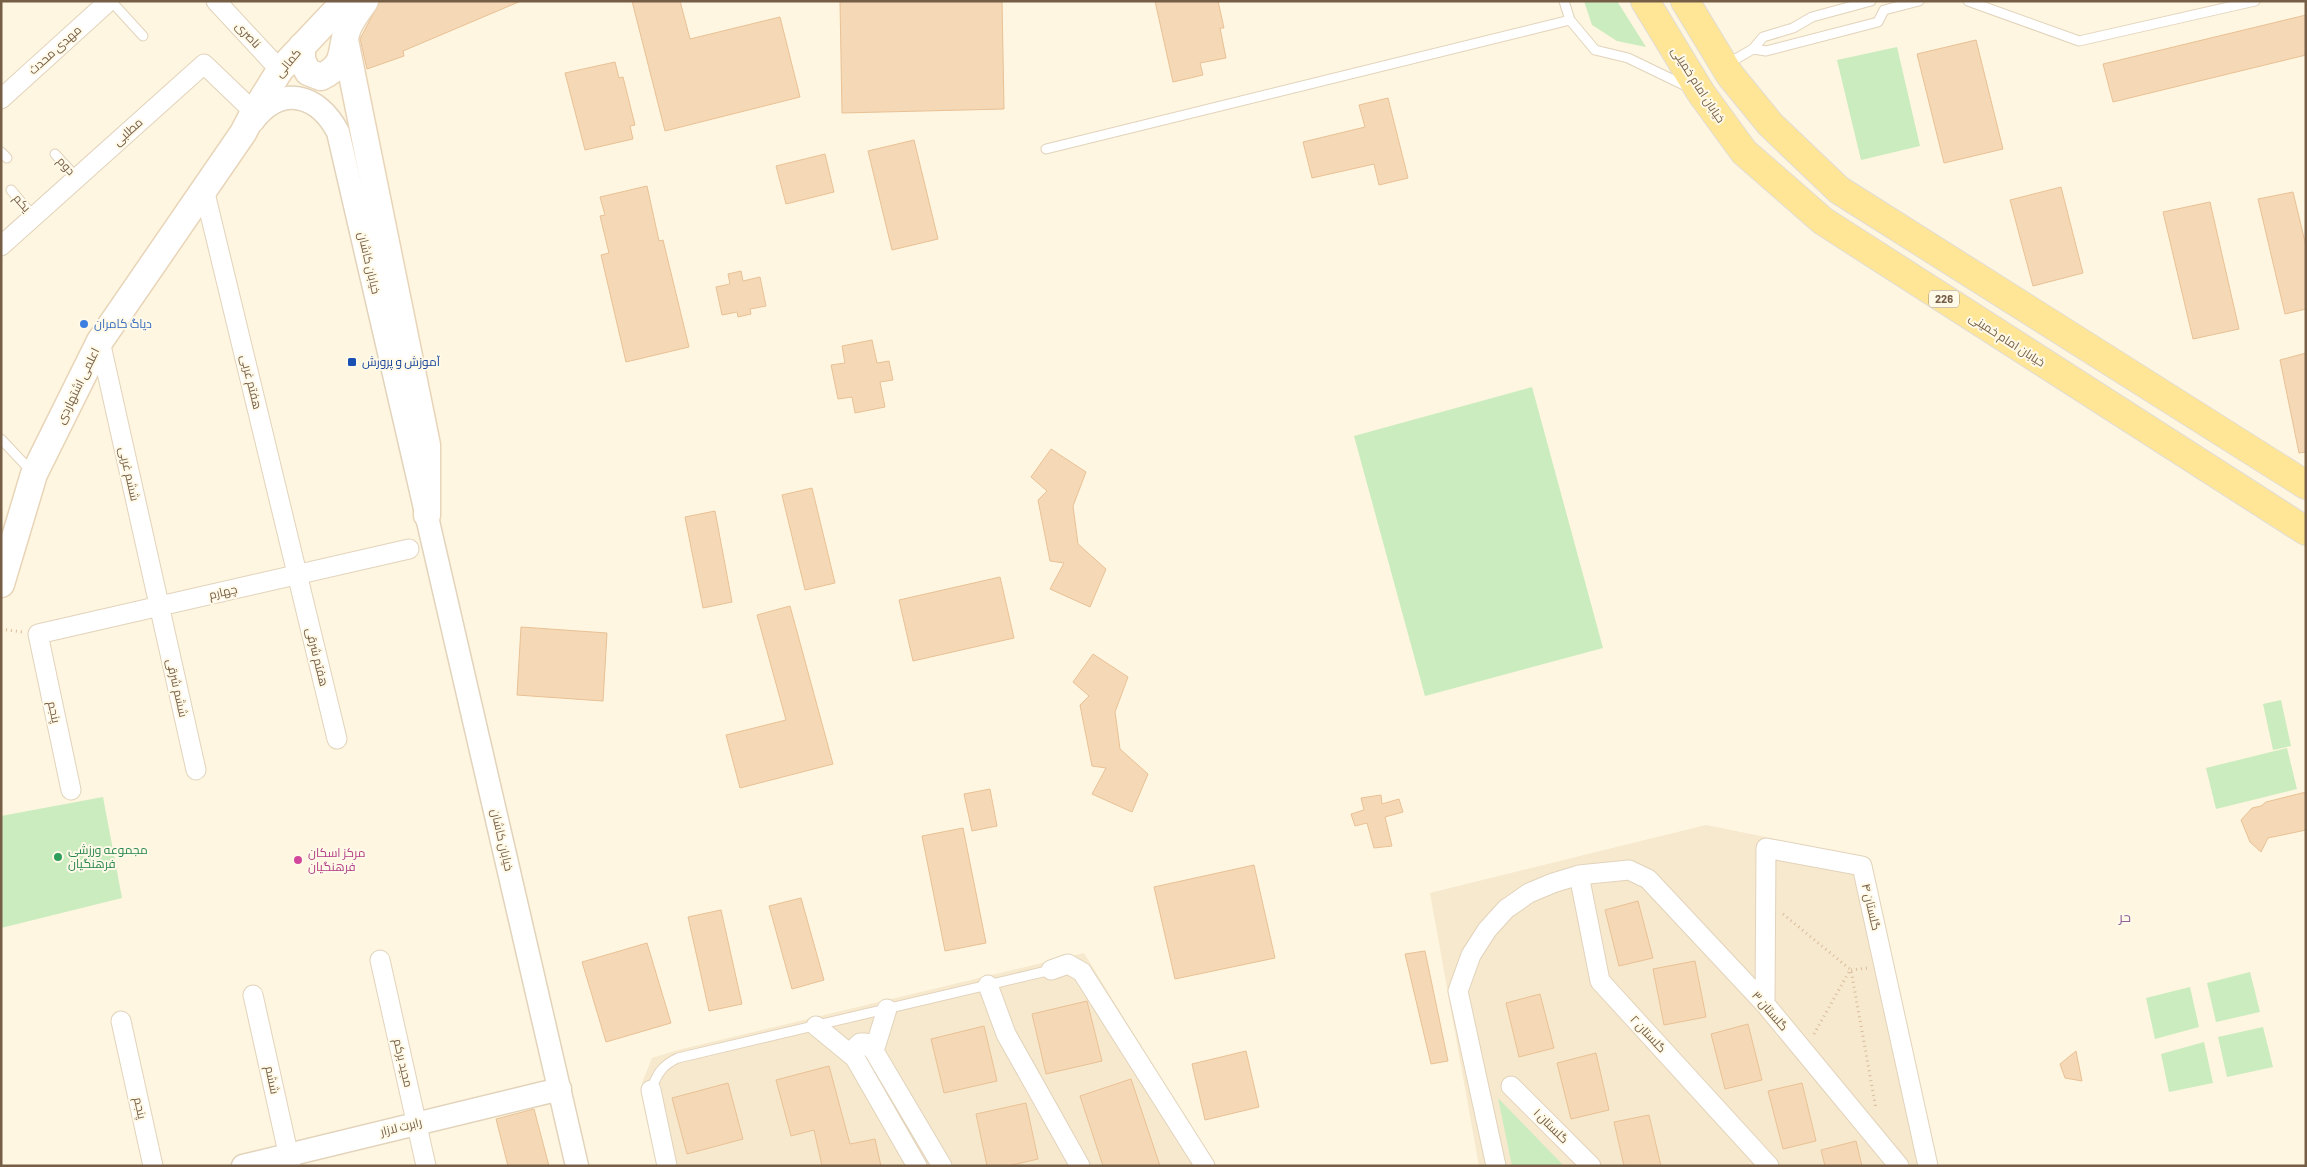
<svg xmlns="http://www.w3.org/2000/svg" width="2307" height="1167" font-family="Barlow,Cairo,sans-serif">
<rect width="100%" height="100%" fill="#fef6e0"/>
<path fill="#f6e9ce" d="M1706 825 1868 858 1936 1166H1479L1430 893Z
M1084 953 1215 1166H660L642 1083 652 1058 678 1050Z"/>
<path fill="#caecbe" d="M1584 1H1617L1646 47 1617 41 1592 25Z
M1897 47 1920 146 1861 160 1837 60Z
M1532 387 1603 648 1425 696 1354 436Z
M2281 700 2291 746 2273 750 2263 704Z
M2287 748 2297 789 2216 809 2206 768Z
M103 797 122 898 1 928V816Z
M2250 972 2260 1012 2216 1022 2207 983Z
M2190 987 2199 1027 2155 1039 2146 998Z
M2263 1027 2273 1067 2227 1077 2218 1037Z
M2204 1042 2213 1083 2169 1092 2161 1054Z
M1498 1098 1564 1166H1512Z"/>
<path fill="#f5d8b6" stroke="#e9c195" d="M380 1H521L403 51 404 56 367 69 360 39Z
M632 1H680L690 39 780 17 800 97 665 131Z
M840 1H1002L1004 109 842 113Z
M1155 1H1218L1224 28H1220L1226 58 1200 63 1203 75 1173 82Z
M2306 15V55L2113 102 2103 64Z
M1976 40 2003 149 1944 163 1917 54Z
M615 62 619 78 623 77 635 125 630 126 633 139 585 150 565 73Z
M1388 98 1408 178 1379 185 1374 164 1312 178 1303 142 1365 127 1359 105Z
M914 140 938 239 892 250 868 151Z
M825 154 834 192 786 204 776 166Z
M647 186 659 241 663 240 689 347 626 362 601 255 609 253 600 216 605 215 600 197Z
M2061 187 2083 273 2033 286 2010 200Z
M2293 192 2306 246V309L2285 314 2258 199Z
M2210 202 2239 329 2193 339 2163 212Z
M741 271 743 281 760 277 766 306 750 309 751 314 738 317 737 312 722 315 716 287 730 284 728 274Z
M872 340 877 363 889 361 893 380 880 382 885 407 855 413 852 397 838 399 831 365 845 363 842 346Z
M2306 353V452L2299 453 2280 360Z
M1051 449 1086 472 1073 506 1078 544 1106 569 1090 607 1050 589 1064 563 1050 561 1038 500 1047 491 1031 477Z
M812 488 835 583 805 590 782 495Z
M715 511 732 602 703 608 685 517Z
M1000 577 1014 638 913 661 899 600Z
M790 606 833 764 740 788 726 735 786 720 757 615Z
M521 627 607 633 603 701 517 695Z
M1093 654 1128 677 1115 712 1120 749 1148 774 1132 812 1092 794 1106 768 1092 766 1080 705 1089 696 1073 682Z
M990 789 997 826 972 831 964 794Z
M2306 792V830L2268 838 2261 852 2250 842 2241 820 2252 808 2261 806 2266 802Z
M1381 795 1382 804 1399 799 1403 812 1385 817 1392 846 1374 848 1367 823 1355 826 1351 814 1364 810 1361 798Z
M963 828 986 943 945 951 922 836Z
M1254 865 1275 958 1175 979 1154 887Z
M801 898 824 980 792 989 769 906Z
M1638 901 1653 958 1619 966 1605 910Z
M721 910 742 1004 709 1011 688 917Z
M647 943 671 1023 606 1042 582 962Z
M1425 951 1448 1061 1431 1064 1405 954Z
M1695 961 1706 1017 1664 1025 1653 969Z
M1540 994 1554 1048 1519 1057 1506 1003Z
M1087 1001 1102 1061 1046 1074 1032 1014Z
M1748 1024 1762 1080 1725 1089 1711 1034Z
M984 1026 997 1081 944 1093 931 1039Z
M1246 1051 1259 1107 1205 1120 1192 1064Z
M2076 1051 2082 1081 2065 1078 2060 1064Z
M1596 1053 1609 1110 1571 1119 1557 1063Z
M829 1066 850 1144 875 1139 881 1166H822L814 1130 791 1136 776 1080Z
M1131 1079 1160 1166H1103L1080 1096Z
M728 1083 743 1139 687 1154 672 1098Z
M1802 1083 1816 1141 1783 1149 1768 1091Z
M1026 1103 1038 1159 1008 1166H987L976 1114Z
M534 1109 549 1166H508L496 1119Z
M1649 1115 1661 1166H1624L1614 1122Z
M1856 1141 1862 1166H1825L1821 1150Z"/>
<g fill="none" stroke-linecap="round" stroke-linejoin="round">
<defs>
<path id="service" d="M111 1 143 36
M1564 1 1570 20 1595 50 1628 58 1688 87
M1968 1 2079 41 2255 1
M1884 10 1919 1
M1753 49 1766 51 1878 22 1884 10
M1727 64 1753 49 1763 37 1793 28 1812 17 1871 1
M1046 149 1570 20
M1 152 7 158
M55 154 77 178
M11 190 34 217
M1 439 32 472
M651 1090C657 1074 662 1065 678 1058L1051 970"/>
<path id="minor" d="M216 1 280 70
M1 99 109 1
M204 189 337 739
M1 246 204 64 254 112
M100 341 196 770
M71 790 38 634 409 549
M1579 875 1600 981 1769 1166
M380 960 426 1166
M1051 970 1068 964 1082 972 1205 1166
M988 985 1006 1034 1080 1166
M253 995 291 1166
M1765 1004 1766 848 1862 866 1928 1166
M121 1021 153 1166
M816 1026 855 1058 917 1166
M874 1051 887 1009
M855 1058V1048L860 1043H866L874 1051 942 1166
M1511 1086 1591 1166
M651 1090 667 1166
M1496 1166 1458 991 1471 955 1487 930 1506 909 1529 893 1553 883 1579 875 1629 870 1648 879 1765 1004 1899 1166"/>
<path id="tertiary" d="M253 121C281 84 318 94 338 132L577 1166
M243 1166 560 1089"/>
<path id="secondary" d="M345 40 427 445V515
M302 46V60L308 72 321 77C348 64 339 51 348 28 352 18 359 10 365 1
M1 584 34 474 100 341 243 133 254 112 280 70 345 1"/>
<path id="primary" d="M1645 1 1701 93 1744 152 1823 221 2306 531
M1685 1 1730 75 1770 124 1839 190 2306 485"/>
</defs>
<use href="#service" stroke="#e2d3bb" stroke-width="11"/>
<use href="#minor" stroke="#e2d3bb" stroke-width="21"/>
<use href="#tertiary" stroke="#e2d3bb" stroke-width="25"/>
<use href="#secondary" stroke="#e8d5b9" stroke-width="29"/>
<use href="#primary" stroke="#e1dcd6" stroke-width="30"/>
<path stroke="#dabb99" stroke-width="3" stroke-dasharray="1 4" stroke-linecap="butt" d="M1 629 22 632
M1783 914 1851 970 1876 1109
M1851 970 1867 968
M1814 1034 1850 970"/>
<use href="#service" stroke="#fff" stroke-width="9"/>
<use href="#minor" stroke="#fff" stroke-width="19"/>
<use href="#tertiary" stroke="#fff" stroke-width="22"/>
<use href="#secondary" stroke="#fff" stroke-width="26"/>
<use href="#primary" stroke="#ffe696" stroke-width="28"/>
</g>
<circle fill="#3f7fe0" stroke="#fff9e8" stroke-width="2" cx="84" cy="324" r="5"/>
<rect fill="#1a4fb4" stroke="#fff9e8" stroke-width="2" x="347" y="357" width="10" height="10" rx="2.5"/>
<circle fill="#2e9e5b" stroke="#fff9e8" stroke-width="2" cx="58" cy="857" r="5"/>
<circle fill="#d1479c" stroke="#fff9e8" stroke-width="2" cx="298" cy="860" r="5"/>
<g text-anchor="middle" stroke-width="4" stroke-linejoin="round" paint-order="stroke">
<rect fill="#fff9e8" stroke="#9f8c77" stroke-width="1" x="1929" y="290.5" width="30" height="17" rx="4"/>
<g font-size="11" font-weight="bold" fill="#765e46">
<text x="1944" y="303">226</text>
</g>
<g font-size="12" fill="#765e46" stroke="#fff9e8">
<text transform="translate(248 35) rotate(47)" y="4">ناصری</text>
<text transform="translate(55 50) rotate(-42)" y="4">مهدی محدث</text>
<text transform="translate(288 63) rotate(-50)" y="4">کمالی</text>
<text transform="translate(1698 85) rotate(57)" y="4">خیابان امام خمینی</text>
<text transform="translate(128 132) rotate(-42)" y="4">مطلبی</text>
<text transform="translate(66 166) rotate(48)" y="4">دوم</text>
<text transform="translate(22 203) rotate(49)" y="4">یکم</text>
<text transform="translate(369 263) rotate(77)" y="4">خیابان کاشان</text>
<text transform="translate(2007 340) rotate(33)" y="4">خیابان امام خمینی</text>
<text transform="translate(251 382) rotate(76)" y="4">هفتم غربی</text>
<text transform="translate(78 386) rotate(-64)" y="4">اعلمی اشتهاردی</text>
<text transform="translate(129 474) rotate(77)" y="4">ششم غربی</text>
<text transform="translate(223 592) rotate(-13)" y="4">چهارم</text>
<text transform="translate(317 657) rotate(76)" y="4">هفتم شرقی</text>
<text transform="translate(177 688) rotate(77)" y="4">ششم شرقی</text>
<text transform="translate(54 712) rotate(78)" y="4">پنجم</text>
<text transform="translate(502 840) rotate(77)" y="4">خیابان کاشان</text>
<text transform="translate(1871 907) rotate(77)" y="4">گلستان ۴</text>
<text transform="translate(1770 1011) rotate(49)" y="4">گلستان ۳</text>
<text transform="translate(1648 1034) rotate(47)" y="4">گلستان ۲</text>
<text transform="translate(403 1063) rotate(77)" y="4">مجید برکم</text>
<text transform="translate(272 1080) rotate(78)" y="4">ششم</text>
<text transform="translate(140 1108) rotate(77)" y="4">پنجم</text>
<text transform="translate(1551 1126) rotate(45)" y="4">گلستان ۱</text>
<text transform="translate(401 1127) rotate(-14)" y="4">رابرت لازار</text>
</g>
<g font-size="12" fill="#366cbe" stroke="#fff9e8" text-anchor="start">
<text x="94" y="328">دیاگ کامران</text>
</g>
<g font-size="12" fill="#164399" stroke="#fff9e8" text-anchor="start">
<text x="362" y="366">آموزش و پرورش</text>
</g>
<g font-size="12" fill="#27864d" stroke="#fff9e8" text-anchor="start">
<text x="68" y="854">مجموعه ورزشی<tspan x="68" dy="14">فرهنگیان</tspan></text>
</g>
<g font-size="12" fill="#b23c85" stroke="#fff9e8" text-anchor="start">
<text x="308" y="857">مرکز اسکان<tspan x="308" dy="14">فرهنگیان</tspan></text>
</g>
<g font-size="14" fill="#8f619a" stroke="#fff9e8">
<text x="2125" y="922">حر</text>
</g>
</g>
<rect width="2307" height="1167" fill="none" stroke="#765e46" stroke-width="5"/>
</svg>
